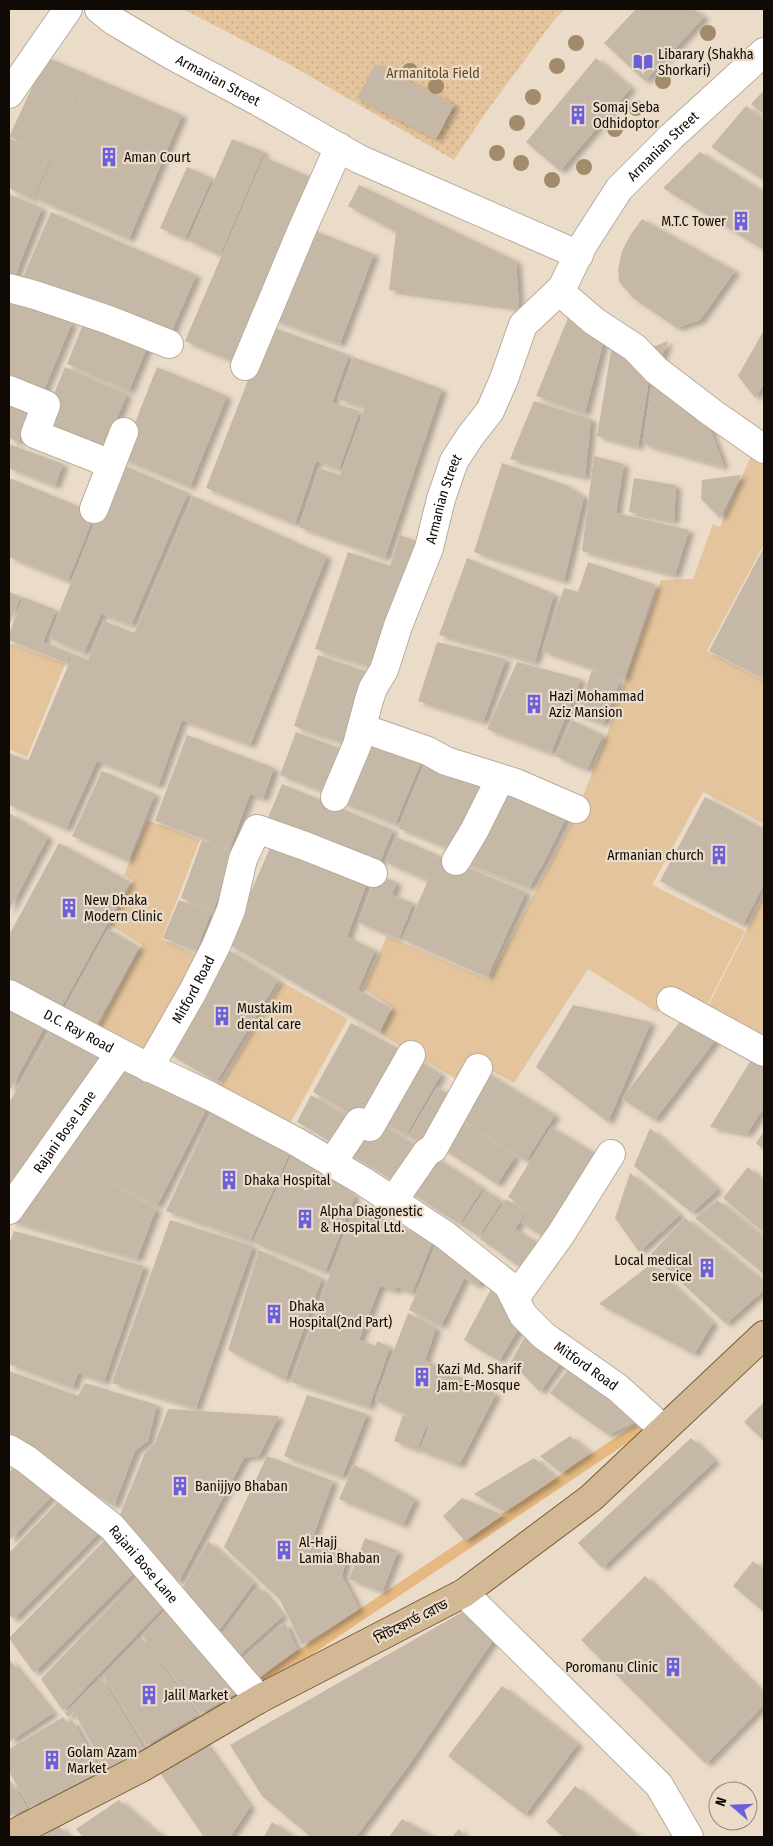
<svg xmlns="http://www.w3.org/2000/svg" width="773" height="1846" font-family="'Fira Sans Condensed','Noto Sans Bengali',sans-serif">
<defs>
<pattern id="park-dots" width="8" height="8" patternUnits="userSpaceOnUse" patternTransform="scale(1.25)"><rect width="8" height="8" fill="#e4c49c"/><path d="M2 2h.1M6 6h.1" fill="none" stroke="#c2a785" stroke-width="1.8" stroke-linecap="round"/></pattern>
<filter id="shadow"><feDropShadow dx="5.5" dy="3" stdDeviation="2.5" flood-color="#0004"/></filter>
</defs>
<rect width="100%" height="100%" fill="#ebdcca"/>
<path fill="#e4c49c" d="M754 449 764 456V544L707 651 764 681V824L703 792 652 885 745 931 705 1009 670 992 658 1013 588 969 514 1083 477 1063 463 1083 380 1034 393 1008 364 989 387 936 489 980 575 816 607 735 612 719 661 580 693 579 713 524 720 527Z
M9 643 65 664 27 757 9 749Z
M148 820 200 840 162 939 203 958 148 1061 95 1033 142 945 110 925 133 881 124 875Z
M764 896V1043L706 1010Z
M282 982 348 1019 289 1125 219 1088Z"/>
<path fill="url(#park-dots)" d="M183 9H565L554 20 484 115 454 160 287 63Z"/>
<g fill="none" stroke-linecap="round" stroke-linejoin="round">
<path stroke="#e5b980" stroke-width="11" d="M249 1690 653 1419"/>
</g>
<path fill="#c6b8a6" filter="url(#shadow)" d="M636 9H694L704 17 645 81 604 43Z
M46 57 87 74 52 156 9 137Z
M596 58 631 88 560 171 526 142Z
M375 64 454 105 436 139 357 98Z
M88 75 182 115 129 239 35 198Z
M764 90V114L751 104Z
M746 106 764 120V180L711 147Z
M9 138 51 157 33 199 9 188Z
M232 139 264 152 220 255 188 240Z
M700 152 764 192V250L663 188Z
M264 157 317 180 239 364 185 341Z
M187 167 212 178 185 239 160 228Z
M359 185 516 261 519 308 389 290 396 232 348 206Z
M9 194 42 208 12 283 9 281Z
M51 212 196 275 168 340 23 277Z
M642 219 735 271 700 320 677 328 633 298 619 282 618 269 622 251 631 234Z
M307 228 374 254 340 344 271 319Z
M9 295 72 323 41 397 9 383Z
M570 313 605 335 585 413 536 396Z
M85 319 148 345 129 391 67 364Z
M269 326 349 355 332 403 360 411 339 469 316 461 295 524 206 488Z
M764 330V384L755 398 738 376Z
M668 341 660 361 645 350Z
M612 345 650 373 638 447 597 436Z
M353 357 442 389 385 558 299 527 319 468 340 475 365 407 338 399Z
M65 367 127 394 104 450 42 423Z
M157 367 227 396 190 487 121 458Z
M652 381 707 421 724 467 643 444Z
M9 398 33 408 18 442 9 438Z
M534 401 591 419 585 477 510 459Z
M9 444 63 464 55 486 9 468Z
M594 456 624 464 616 513 689 530 675 575 582 551Z
M118 463 188 493 131 625 101 614 84 653 49 638Z
M502 463 566 485 584 497 564 581 474 552Z
M741 475 720 518 701 499 702 480Z
M9 478 95 513 68 581 9 557Z
M634 478 676 485 674 521 629 512Z
M193 496 327 556 250 745 182 720 158 786 97 761 66 829 9 805V753L28 761 73 654 88 660 104 621 134 633Z
M400 535 416 541 374 668 315 649 348 552 390 566Z
M764 547V679L709 651Z
M467 558 554 594 535 662 439 635Z
M588 562 656 585 624 679 542 651 564 588 578 592Z
M9 592 20 596 9 626Z
M23 597 56 610 43 642 71 653 67 663 9 640V634Z
M437 642 506 659 483 722 418 701Z
M318 655 371 673 347 744 294 726Z
M517 662 581 679 551 753 487 729Z
M592 670 620 681 603 724 577 714Z
M572 720 603 735 587 770 555 756Z
M296 732 347 751 330 794 280 775Z
M368 733 424 755 395 824 341 802Z
M187 735 274 768 263 799 250 794 230 848 155 821Z
M428 755 493 783 458 852 398 828Z
M102 771 155 794 128 861 72 836Z
M503 780 570 810 544 862 529 888 461 861Z
M282 784 393 830 377 869 265 825Z
M705 797 764 829V884L743 925 660 881Z
M9 813 48 837 9 911Z
M396 837 438 855 427 880 385 862Z
M202 840 235 853 213 910 181 898Z
M273 841 369 877 347 937 375 950 358 990 391 1008 379 1032 228 944Z
M59 843 130 882 57 1015 9 988V935Z
M439 856 526 892 487 977 402 939Z
M377 875 397 882 392 895 413 903 399 939 358 922Z
M179 900 211 912 196 951 163 938Z
M108 929 139 947 92 1033 60 1016Z
M227 949 278 980 216 1082 168 1053Z
M573 1005 651 1022 608 1122 536 1067Z
M9 1007 45 1026 9 1092Z
M681 1020 720 1034 655 1120 622 1099Z
M351 1023 409 1055 369 1125 313 1092Z
M50 1031 111 1059 9 1197V1103Z
M756 1052 764 1056V1107L747 1134 710 1127Z
M412 1056 441 1074 406 1135 377 1118Z
M119 1061 210 1102 157 1206 58 1153Z
M481 1069 555 1115 526 1161 454 1115Z
M437 1087 456 1099 428 1147 408 1136Z
M311 1095 355 1121 340 1147 297 1122Z
M215 1105 292 1148 250 1241 166 1211Z
M453 1117 515 1157 497 1184 437 1145Z
M375 1120 419 1148 397 1183 344 1151Z
M551 1127 599 1156 547 1239 521 1223 529 1211 508 1197Z
M650 1128 718 1189 692 1213 634 1166Z
M764 1131V1150L756 1143Z
M294 1149 355 1196 325 1272 253 1242Z
M57 1154 156 1209 137 1259 10 1221Z
M430 1154 483 1188 459 1224 406 1190Z
M748 1167 764 1183V1233L723 1198Z
M630 1173 680 1215 639 1252 615 1218Z
M485 1190 502 1201 479 1236 461 1225Z
M506 1199 526 1212 515 1229 540 1244 533 1254 510 1239 501 1253 480 1239Z
M717 1200 764 1238V1274L695 1218Z
M354 1207 433 1240 412 1293 397 1287 395 1291 380 1286 359 1340 376 1346 377 1341 390 1347 369 1407 291 1382Z
M685 1218 764 1282V1290L726 1324 651 1254Z
M170 1220 253 1246 196 1408 112 1383Z
M14 1231 144 1266 104 1382 78 1373 73 1388 9 1364V1244Z
M511 1240 532 1255 523 1269 501 1254Z
M437 1242 473 1260 441 1326 409 1310Z
M259 1250 322 1278 285 1380 228 1350Z
M474 1262 486 1271 478 1286 465 1279Z
M651 1264 713 1323 694 1354 599 1304Z
M493 1285 522 1324 499 1361 464 1340Z
M408 1313 436 1328 425 1360 496 1394 459 1465 419 1450 430 1426 375 1400Z
M528 1331 565 1357 540 1392 511 1362Z
M573 1363 645 1417 608 1435 550 1393Z
M9 1371 78 1396 85 1383 157 1405 148 1441 135 1451 114 1506 9 1441Z
M307 1395 367 1414 342 1477 284 1456Z
M764 1402V1441L744 1422Z
M168 1409 279 1416 259 1456 244 1458 178 1583 120 1515 145 1453 155 1443Z
M403 1415 426 1426 417 1450 394 1441Z
M570 1436 590 1453 561 1473 540 1456Z
M691 1438 715 1461 602 1568 578 1543Z
M267 1456 333 1481 312 1539 348 1553 342 1576 359 1609 302 1645 280 1600 224 1547Z
M534 1458 556 1478 505 1512 474 1494Z
M354 1465 415 1499 403 1525 339 1499Z
M14 1467 52 1496 9 1541V1472Z
M462 1498 503 1515 465 1541 443 1516Z
M59 1501 100 1532 14 1619 9 1615V1553Z
M107 1538 136 1571 34 1673 9 1638Z
M365 1538 398 1551 382 1592 349 1579Z
M208 1541 254 1583 214 1637 182 1589Z
M753 1561 764 1570V1612L733 1586Z
M142 1573 167 1603 63 1711 41 1679Z
M645 1576 764 1694V1705L706 1764 581 1640Z
M258 1586 283 1616 235 1659 218 1639Z
M171 1605 244 1689 200 1713 142 1635Z
M473 1606 496 1636 409 1765 356 1837H311L262 1796 230 1745Z
M285 1622 297 1649 254 1682 238 1663Z
M141 1637 197 1715 146 1745 103 1675Z
M9 1659 53 1713 9 1742Z
M101 1677 144 1749 106 1770 74 1712 68 1717 65 1713Z
M502 1686 578 1744 525 1815 448 1756Z
M63 1717 68 1724 72 1720 101 1771 30 1807 9 1772V1749Z
M204 1742 250 1807 230 1837H204L158 1770Z
M9 1778 27 1808 9 1817Z
M575 1786 638 1837H564L546 1822Z
M119 1800 150 1827 165 1837H83L76 1829Z
M402 1819 434 1837H389Z
M272 1822 295 1837H264Z
M59 1826 69 1837H41Z
M459 1829 465 1837H452Z"/>
<g fill="none" stroke-linecap="round" stroke-linejoin="round">
<defs>
<g id="minor">
<path id="s1" d="M99 9 114 21 173 56 259 102 359 159 579 255"/>
<path d="M9 94 68 9"/>
<path d="M9 288 35 295 109 320 169 344"/>
<path d="M559 291 594 321 635 348 656 370 711 412 764 449"/>
<path d="M245 366 301 232 339 147"/>
<path d="M9 390 46 405 35 434 111 464"/>
<path d="M94 509 124 432"/>
<path d="M362 728 428 751 446 761 516 783 576 809"/>
<path id="s2" d="M335 797 357 745 369 700 373 688 384 670 398 626 429 548 441 499 454 461 471 435 490 411 504 379 523 325 562 288 583 245 619 189 672 136 764 52"/>
<path d="M456 861 474 831 500 779"/>
<path id="s3" d="M9 994 134 1060 210 1096 295 1141 363 1181 445 1235 508 1285 523 1315 544 1336 618 1388 663 1429"/>
<path d="M671 1001 764 1052"/>
<path id="s4" d="M149 1068 192 993 216 946 231 910 243 859 257 829 305 846 373 873"/>
<path d="M332 1163 359 1122 370 1127 411 1055"/>
<path d="M393 1201 427 1152 433 1149 478 1068"/>
<path id="s5" d="M9 1210 120 1053"/>
<path d="M515 1298 561 1234 611 1154"/>
<path id="s6" d="M9 1449 26 1459 112 1527 259 1699"/>
<path d="M464 1593 659 1785 689 1837"/>
</g>
<path id="major" d="M9 1836 141 1768 259 1699 464 1593 591 1498 764 1335"/>
</defs>
<use href="#minor" stroke="#b9ab9a" stroke-width="30"/>
<use href="#major" stroke="#7a5c34" stroke-width="30"/>
<use href="#minor" stroke="#fff" stroke-width="28"/>
<use href="#major" stroke="#d2b894" stroke-width="28"/>
</g>
<g fill="#a28b6b">
<circle cx="708" cy="33" r="8"/>
<circle cx="576" cy="43" r="8"/>
<circle cx="557" cy="66" r="8"/>
<circle cx="410" cy="71" r="8"/>
<circle cx="663" cy="81" r="8"/>
<circle cx="436" cy="86" r="8"/>
<circle cx="533" cy="97" r="8"/>
<circle cx="636" cy="108" r="8"/>
<circle cx="517" cy="123" r="8"/>
<circle cx="615" cy="129" r="8"/>
<circle cx="497" cy="153" r="8"/>
<circle cx="521" cy="163" r="8"/>
<circle cx="584" cy="167" r="8"/>
<circle cx="552" cy="180" r="8"/>
</g>
<defs>
<symbol id="library-bare" viewBox="-9 -9 18 18"><path d="M-6-4Q-3-5.5-.7-3.5V5Q-3 3-6 4ZM6-4Q3-5.5 .7-3.5V5Q3 3 6 4Z" fill="#6c60da" stroke="#ebdcca" stroke-width="2.5" paint-order="stroke"/></symbol>
<symbol id="building-bare" viewBox="-9 -9 18 18"><path d="M-4-6H4V6H1V3H-1V6H-4ZM-2.5-4.3h1.7v1.8h-1.7ZM.8-4.3h1.7v1.8H.8ZM-2.5-1h1.7V.8h-1.7ZM.8-1h1.7V.8H.8Z" fill="#6c60da" stroke="#ebdcca" stroke-width="2.5" paint-order="stroke"/></symbol>
</defs>
<g fill-rule="evenodd">
<use href="#library-bare" x="629" y="48" width="28" height="28"/>
<use href="#building-bare" x="564" y="101" width="28" height="28"/>
<use href="#building-bare" x="95" y="143" width="28" height="28"/>
<use href="#building-bare" x="727" y="207" width="28" height="28"/>
<use href="#building-bare" x="520" y="690" width="28" height="28"/>
<use href="#building-bare" x="705" y="841" width="28" height="28"/>
<use href="#building-bare" x="55" y="894" width="28" height="28"/>
<use href="#building-bare" x="208" y="1002" width="28" height="28"/>
<use href="#building-bare" x="215" y="1166" width="28" height="28"/>
<use href="#building-bare" x="291" y="1205" width="28" height="28"/>
<use href="#building-bare" x="693" y="1254" width="28" height="28"/>
<use href="#building-bare" x="260" y="1300" width="28" height="28"/>
<use href="#building-bare" x="408" y="1363" width="28" height="28"/>
<use href="#building-bare" x="166" y="1472" width="28" height="28"/>
<use href="#building-bare" x="270" y="1536" width="28" height="28"/>
<use href="#building-bare" x="659" y="1653" width="28" height="28"/>
<use href="#building-bare" x="135" y="1681" width="28" height="28"/>
<use href="#building-bare" x="38" y="1746" width="28" height="28"/>
</g>
<g text-anchor="middle" stroke-width="4.5" stroke-linejoin="round" paint-order="stroke">
<g font-size="14" fill="#0f0a05" stroke="#ebdcca" text-anchor="start">
<text x="658" y="59">Libarary (Shakha<tspan x="658" dy="16">Shorkari)</tspan></text>
<text x="593" y="112">Somaj Seba<tspan x="593" dy="16">Odhidoptor</tspan></text>
<text x="124" y="162">Aman Court</text>
<text x="726" y="226" text-anchor="end">M.T.C Tower</text>
<text x="549" y="701">Hazi Mohammad<tspan x="549" dy="16">Aziz Mansion</tspan></text>
<text x="704" y="860" text-anchor="end">Armanian church</text>
<text x="84" y="905">New Dhaka<tspan x="84" dy="16">Modern Clinic</tspan></text>
<text x="237" y="1013">Mustakim<tspan x="237" dy="16">dental care</tspan></text>
<text x="244" y="1185">Dhaka Hospital</text>
<text x="320" y="1216">Alpha Diagonestic<tspan x="320" dy="16">&amp; Hospital Ltd.</tspan></text>
<text x="692" y="1265" text-anchor="end">Local medical<tspan x="692" dy="16">service</tspan></text>
<text x="289" y="1311">Dhaka<tspan x="289" dy="16">Hospital(2nd Part)</tspan></text>
<text x="437" y="1374">Kazi Md. Sharif<tspan x="437" dy="16">Jam-E-Mosque</tspan></text>
<text x="195" y="1491">Banijjyo Bhaban</text>
<text x="299" y="1547">Al-Hajj<tspan x="299" dy="16">Lamia Bhaban</tspan></text>
<text x="658" y="1672" text-anchor="end">Poromanu Clinic</text>
<text x="164" y="1700">Jalil Market</text>
<text x="67" y="1757">Golam Azam<tspan x="67" dy="16">Market</tspan></text>
</g>
<g font-size="14" fill="#66481d" stroke="#ebdcca">
<text x="433" y="78">Armanitola Field</text>
</g>
<g font-size="14" fill="#0f0a05" stroke="#ebdcca">
<text dy="5" stroke="none"><textPath href="#s1" startOffset="139">Armanian Street</textPath></text>
<text dy="5" stroke="none"><textPath href="#s2" startOffset="741">Armanian Street</textPath></text>
<text dy="5" stroke="none"><textPath href="#s2" startOffset="318">Armanian Street</textPath></text>
<text dy="5" stroke="none"><textPath href="#s4" startOffset="90">Mitford Road</textPath></text>
<text dy="5" stroke="none"><textPath href="#s3" startOffset="79">D.C. Ray Road</textPath></text>
<text dy="5" stroke="none"><textPath href="#s5" startOffset="96">Rajani Bose Lane</textPath></text>
<text dy="5" stroke="none"><textPath href="#s3" startOffset="694">Mitford Road</textPath></text>
<text dy="5" stroke="none"><textPath href="#s6" startOffset="178">Rajani Bose Lane</textPath></text>
<text transform="translate(411 1621) rotate(-27)" y="5">মিটফোর্ড রোড</text>
</g>
</g>
<rect width="773" height="1846" fill="none" stroke="#0f0a05" stroke-width="20"/>
<g transform="translate(733 1806) rotate(289)"><circle r="24" fill="#ebdcca" stroke="#93887b"/>
<path d="M0-4L9 19L0 12L-9 19Z" fill="#6c60da"/>
<text y="-8" font-size="14" font-weight="bold" text-anchor="middle" fill="#0f0a05">N</text>
</g>
</svg>
